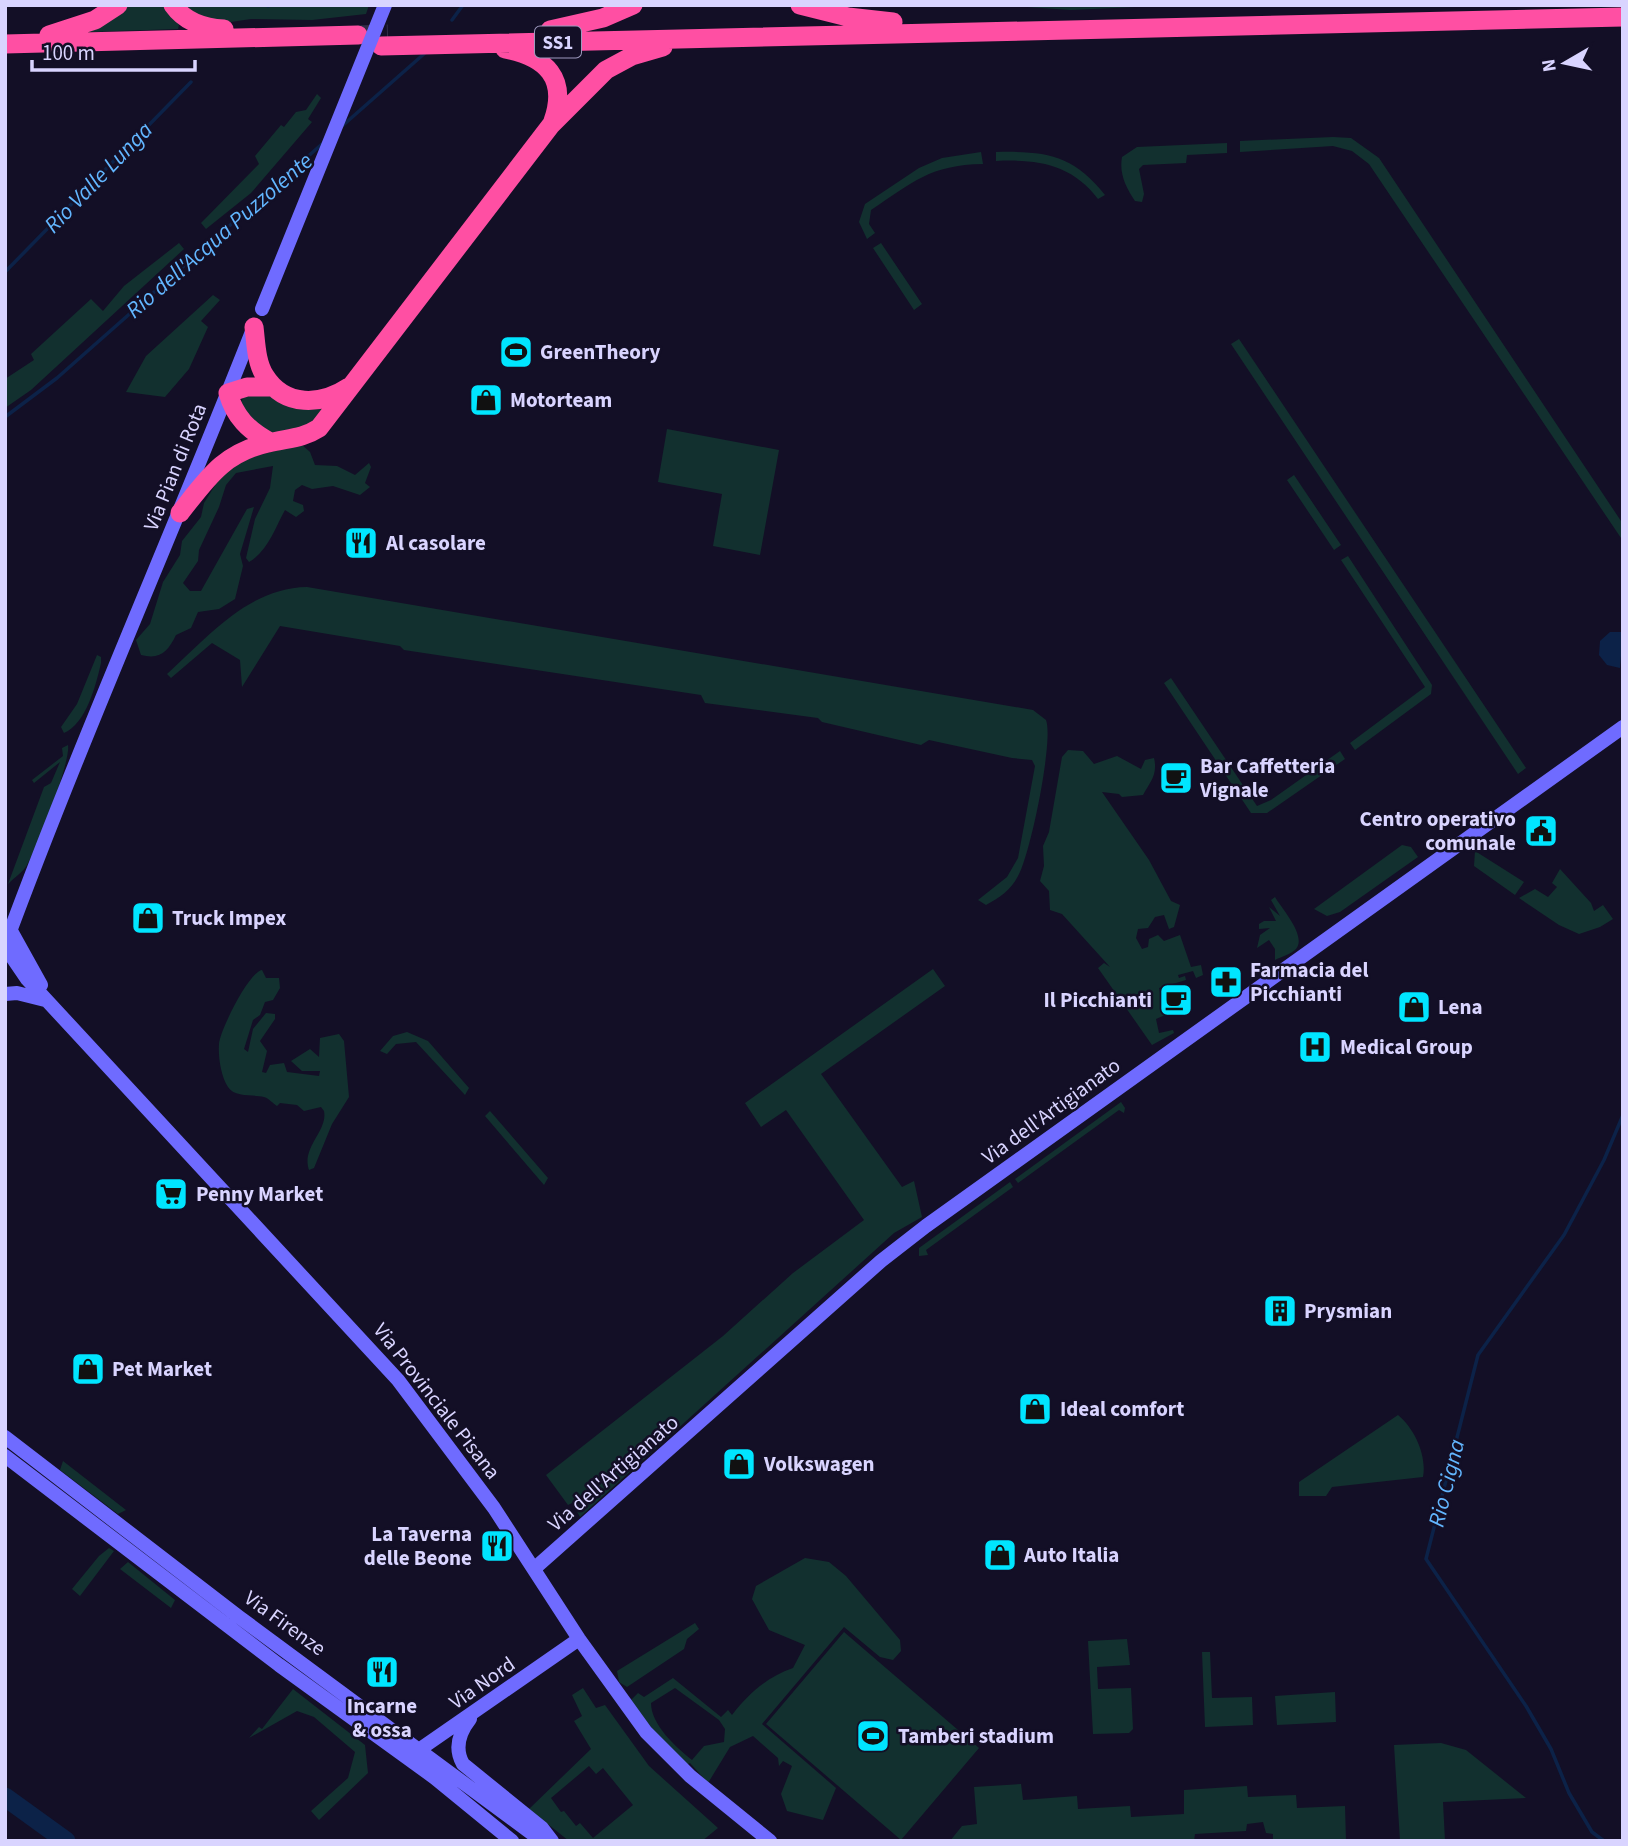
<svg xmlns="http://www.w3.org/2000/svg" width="1628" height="1846" font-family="'Source Sans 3',sans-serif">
<rect width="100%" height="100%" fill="#130f26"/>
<path fill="#12302f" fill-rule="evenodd" d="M125 5H166L179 25 178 29 88 32Z
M181 5H369L366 14 312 20 251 19 231 22 207 20Z
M998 5H1178L1071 10Z
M317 94 321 98 308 119 312 122 251 193 206 229 201 223 259 164 255 156 281 125 284 127 296 112 306 110Z
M1333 137 1351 138 1379 158 1623 524V541L1369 164 1352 151 1333 146 1240 152V141Z
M1227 143V153L1187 155 1186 163 1143 165 1139 169 1144 194 1142 202 1135 201C1126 187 1119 174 1122 157L1137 147Z
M981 152 983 164C930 165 913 182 871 210L869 224 875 233 867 239 859 222 865 204 919 168 942 158Z
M996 152C1045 151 1073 154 1105 195L1098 199C1072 164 1037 159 996 161Z
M179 243 184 249 31 390 5 408V379L34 360 31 354 91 299 103 311 124 286Z
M881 243 922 304 914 310 873 248Z
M213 295 220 300 201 321 208 327 189 369 165 397 126 392 146 356Z
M1239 339 1526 768 1518 774 1231 344Z
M254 392 331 404 322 422 279 437 258 429 241 403 244 395Z
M667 429 779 450 760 555 713 546 722 494 658 482Z
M301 444 310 452 315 465 337 466 355 475 369 463 371 467 365 483 370 487 360 495 333 486 312 489 302 485 295 490 293 501 303 505 304 511 296 517 285 510C275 528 268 551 249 562L246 558 255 519 270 488 273 466 236 473 226 485 219 507 199 550 198 561 183 583 190 591H201L247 509 254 507 240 554 243 566 235 599 219 609 198 612 191 628 176 635C168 651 161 660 141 655L136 640 150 624 163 582 180 555 182 541 201 517 204 503 229 463Z
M1294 475 1341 545 1334 550 1287 480Z
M1348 556 1432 685 1431 694 1355 750 1350 743 1425 687 1341 560Z
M307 587 1033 710 1046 720C1054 740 1030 856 1018 876 1011 890 999 898 986 905L978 900 1007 877 1018 858 1035 766 1032 760 1012 758 929 740 921 745 822 722 818 718 705 703 701 695 404 650 400 646 280 626 242 687 240 660 212 643 171 678 167 674C208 637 248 588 307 587Z
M97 655 101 657V663C96 685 86 724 64 733L61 727 77 704Z
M1171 678 1257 806 1271 800 1340 751 1345 759 1267 813H1251L1164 683Z
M68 745C71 762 37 847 27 865 23 872 15 877 8 884L44 787 51 783 60 762 34 783 32 780 63 756 62 748Z
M1068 750 1083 751 1094 764 1117 756 1141 769 1145 760 1154 758C1158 775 1150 782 1143 795L1122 797 1119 794 1102 792 1149 860 1171 901 1180 905 1174 927 1169 929 1164 915 1155 917 1148 928 1138 929 1136 938 1142 949 1148 947 1149 939 1158 935 1164 941 1180 935 1191 967 1201 965 1203 975 1196 978 1193 971 1178 975 1179 978 1185 976 1186 980 1159 988 1165 1015 1156 1019 1159 1033 1173 1030 1174 1033 1152 1045 1098 968 1104 963 1110 967 1062 914 1050 910 1049 891 1040 881 1044 866 1043 846 1049 832 1062 757Z
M1402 845 1411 847 1418 857 1340 912 1327 916 1314 909Z
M1475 851 1524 882 1515 895 1474 866Z
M1560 869 1591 903 1594 911 1603 905 1613 919 1600 927 1579 934 1559 925 1519 898 1535 889 1548 897 1557 887 1552 883Z
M1275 897C1282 909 1307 936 1296 949 1291 954 1281 957 1275 960V949L1269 940 1257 948 1260 935 1270 928 1259 929V924L1264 921H1276L1269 907 1280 916 1271 900Z
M933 969 945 986 821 1074 902 1187 914 1181 922 1217 894 1233 580 1517 572 1503 568 1505 546 1475 723 1336 793 1273 864 1220 786 1110 761 1127 745 1103Z
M262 970 266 978H279L280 988 273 1000 265 1002 260 1015 253 1020 244 1049 248 1052 253 1029 266 1013 275 1014V1019L260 1041 267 1051 262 1072 266 1073 270 1065 284 1063 287 1072 319 1076 320 1071H302L291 1061 310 1049 319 1057 320 1038 339 1034 344 1041 349 1097 332 1124 314 1168 309 1170C301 1147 328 1131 324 1111L321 1107 304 1111 297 1105 280 1103 277 1106C272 1103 270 1099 264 1097 253 1094 235 1098 228 1087 221 1076 218 1057 219 1044 220 1030 249 972 262 970Z
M407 1032 428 1041 469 1088 465 1095 416 1042 396 1044 387 1054 380 1051 393 1036Z
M1121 1102 1125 1108 1124 1113 1119 1110 1018 1183 1015 1179Z
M490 1111 548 1178 544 1185 485 1116Z
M1010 1182 1013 1187 926 1250 928 1255 919 1256V1248Z
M1398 1415C1415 1429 1427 1456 1423 1477L1332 1487 1326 1496H1299V1482Z
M63 1461 126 1510 118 1514 60 1470Z
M109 1548 114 1551 80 1596 72 1589 99 1556Z
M805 1558 829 1562 846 1576 900 1640 901 1651 893 1660 880 1657 844 1627 762 1724 836 1788 823 1820 787 1811 781 1794 792 1766 783 1761 779 1766 778 1758 753 1736 730 1747 708 1783 690 1763 686 1765 661 1741 631 1700 638 1693 644 1697 673 1678 721 1717 728 1710 732 1715C749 1693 767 1677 793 1668L805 1645 769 1630 752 1599 756 1586ZM675 1688 719 1720 725 1729 724 1742 704 1746 692 1760C676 1747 651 1725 651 1703Z
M128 1562 175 1600 171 1608 120 1569Z
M695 1623 699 1629 687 1639 684 1649 627 1687 619 1682 617 1671Z
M844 1632 979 1748 901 1840 766 1724Z
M1127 1639 1130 1665 1097 1667 1098 1689 1131 1688 1133 1729 1129 1733 1093 1734 1088 1641Z
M1202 1652H1210L1212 1698 1252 1697 1253 1725 1205 1727Z
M583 1688 596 1708 605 1705 649 1766 718 1828 702 1841H569L529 1809 591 1749 574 1721 582 1716 572 1695ZM589 1766 596 1774 603 1768 633 1805 593 1838 580 1823 576 1826 564 1811 561 1812 551 1798Z
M293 1689 365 1745 368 1773 319 1820 311 1811 348 1778 355 1752 314 1717 297 1711 249 1738 259 1727 262 1729Z
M1335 1692 1336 1722 1277 1725 1275 1696Z
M1441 1743 1466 1750 1526 1798 1443 1802 1445 1841H1400L1394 1745Z
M1021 1784 1023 1800 1077 1796 1078 1809 1130 1806 1131 1817 1184 1814V1790L1247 1786 1248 1797 1296 1795 1297 1808 1345 1806 1346 1841H1273V1834L1266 1833 1263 1822 1247 1824 1246 1831 1195 1834 1194 1841H950L962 1826 977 1824 974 1787Z"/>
<path fill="#0c2248" d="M1610 632H1623L1620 668 1607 665 1599 655 1600 641Z"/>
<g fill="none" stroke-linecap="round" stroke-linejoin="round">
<path stroke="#0c2248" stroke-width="3.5" d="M268 6 269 5
M452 20 463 5
M341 127 425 53
M5 272 191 82
M5 417 57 378 322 144
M1604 1841 1592 1832 1569 1793 1551 1749 1526 1706 1426 1559 1478 1355 1564 1235 1604 1160 1623 1115"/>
<path stroke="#0c2248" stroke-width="19" d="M5 1797 66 1841"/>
<path stroke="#312d47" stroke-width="19" stroke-dasharray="19 10" stroke-linecap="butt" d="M358 35 388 34"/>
<path stroke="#6f6bff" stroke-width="14" d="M11 931 41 985
M7 939 12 957 27 979 398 1380 494 1508 579 1639 646 1732 690 1776 770 1841
M5 945C82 737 172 535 253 329
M5 994 17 993 45 1000
M5 1437 239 1617 542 1841
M5 1456 279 1665 435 1778 512 1841
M535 1568 881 1261 926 1226 1623 727
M470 1719C459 1733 454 1748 463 1764L542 1828 552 1841
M413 1754 579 1639"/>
<path stroke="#ff4fa3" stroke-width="19" d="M173 5C185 22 204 28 224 29
M800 5 848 17 893 22
M550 30 603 18 633 5
M49 35 95 20 118 5
M5 44 358 35
M381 46 1623 17
M505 49C546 57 568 78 553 121
M254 327C256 343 256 362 265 376 285 408 322 405 349 387
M270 442C248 430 235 417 228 393L247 387H274
M180 513C207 479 223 453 268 443 287 438 302 439 319 428L551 125 606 70 632 56 663 47"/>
<path stroke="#6f6bff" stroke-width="14" d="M262 309 385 5"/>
</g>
<defs>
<symbol id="stadium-square" viewBox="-11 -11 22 22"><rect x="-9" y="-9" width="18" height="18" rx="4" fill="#00e5ff" stroke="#130f26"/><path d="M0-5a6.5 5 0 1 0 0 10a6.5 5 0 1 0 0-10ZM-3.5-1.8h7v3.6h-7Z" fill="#111"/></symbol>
<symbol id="shop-square" viewBox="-11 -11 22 22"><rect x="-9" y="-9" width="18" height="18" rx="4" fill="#00e5ff" stroke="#130f26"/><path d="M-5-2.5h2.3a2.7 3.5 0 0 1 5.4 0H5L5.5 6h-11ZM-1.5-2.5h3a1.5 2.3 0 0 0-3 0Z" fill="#111"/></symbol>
<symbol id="restaurant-square" viewBox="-11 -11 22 22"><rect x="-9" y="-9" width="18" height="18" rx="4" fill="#00e5ff" stroke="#130f26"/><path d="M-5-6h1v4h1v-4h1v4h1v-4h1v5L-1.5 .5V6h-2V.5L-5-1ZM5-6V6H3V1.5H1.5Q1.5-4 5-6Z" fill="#111"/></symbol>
<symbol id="cafe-square" viewBox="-11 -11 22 22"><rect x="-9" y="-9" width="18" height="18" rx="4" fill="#00e5ff" stroke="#130f26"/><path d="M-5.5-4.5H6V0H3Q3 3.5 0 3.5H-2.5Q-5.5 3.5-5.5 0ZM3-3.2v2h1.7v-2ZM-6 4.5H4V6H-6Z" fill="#111"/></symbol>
<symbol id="civic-square" viewBox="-11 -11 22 22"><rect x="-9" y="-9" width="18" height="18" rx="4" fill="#00e5ff" stroke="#130f26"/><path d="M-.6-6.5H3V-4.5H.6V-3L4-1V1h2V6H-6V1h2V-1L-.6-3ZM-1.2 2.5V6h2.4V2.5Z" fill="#111"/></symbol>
<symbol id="pharmacy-square" viewBox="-11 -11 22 22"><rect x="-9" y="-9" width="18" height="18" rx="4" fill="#00e5ff" stroke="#130f26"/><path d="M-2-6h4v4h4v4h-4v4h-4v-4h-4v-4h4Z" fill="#111"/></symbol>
<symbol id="hospital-square" viewBox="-11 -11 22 22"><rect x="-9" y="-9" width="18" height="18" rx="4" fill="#00e5ff" stroke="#130f26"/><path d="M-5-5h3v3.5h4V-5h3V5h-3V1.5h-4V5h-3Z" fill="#111"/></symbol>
<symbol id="supermarket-square" viewBox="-11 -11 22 22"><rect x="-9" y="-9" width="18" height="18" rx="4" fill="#00e5ff" stroke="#130f26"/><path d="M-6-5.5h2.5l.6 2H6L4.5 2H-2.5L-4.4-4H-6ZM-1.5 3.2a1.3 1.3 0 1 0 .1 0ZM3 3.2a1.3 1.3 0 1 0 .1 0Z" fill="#111"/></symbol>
<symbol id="building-square" viewBox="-11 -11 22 22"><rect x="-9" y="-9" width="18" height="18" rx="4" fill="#00e5ff" stroke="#130f26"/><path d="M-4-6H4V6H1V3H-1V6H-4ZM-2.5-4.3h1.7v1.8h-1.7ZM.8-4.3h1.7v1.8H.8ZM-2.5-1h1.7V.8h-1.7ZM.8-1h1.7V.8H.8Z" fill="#111"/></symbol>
</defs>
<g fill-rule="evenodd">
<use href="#stadium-square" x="497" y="333" width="38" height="38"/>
<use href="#shop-square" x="467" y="381" width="38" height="38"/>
<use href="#restaurant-square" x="342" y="524" width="38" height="38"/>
<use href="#cafe-square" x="1157" y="759" width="38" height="38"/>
<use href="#civic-square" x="1522" y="812" width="38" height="38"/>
<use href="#shop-square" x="129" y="899" width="38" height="38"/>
<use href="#pharmacy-square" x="1207" y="963" width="38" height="38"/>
<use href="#cafe-square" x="1157" y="981" width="38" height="38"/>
<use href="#shop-square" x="1395" y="988" width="38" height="38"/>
<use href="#hospital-square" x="1296" y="1028" width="38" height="38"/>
<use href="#supermarket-square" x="152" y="1175" width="38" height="38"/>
<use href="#building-square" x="1261" y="1292" width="38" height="38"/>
<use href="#shop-square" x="69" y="1350" width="38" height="38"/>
<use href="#shop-square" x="1016" y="1390" width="38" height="38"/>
<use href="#shop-square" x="720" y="1445" width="38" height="38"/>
<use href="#restaurant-square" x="478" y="1527" width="38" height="38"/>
<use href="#shop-square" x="981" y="1536" width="38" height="38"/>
<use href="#restaurant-square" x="363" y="1653" width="38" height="38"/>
<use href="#stadium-square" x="854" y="1717" width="38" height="38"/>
</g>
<g text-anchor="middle" stroke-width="5" stroke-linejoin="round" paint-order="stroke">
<rect fill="#130f26" stroke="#9e99be" stroke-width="2" x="535" y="26.5" width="46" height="31" rx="5"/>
<g font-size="19" font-weight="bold" fill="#d9d4ff">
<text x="558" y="49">SS1</text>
</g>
<g font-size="21" font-weight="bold" fill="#d9d4ff" stroke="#130f26" text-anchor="start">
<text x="540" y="359">GreenTheory</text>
<text x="510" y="407">Motorteam</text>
<text x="386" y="550">Al casolare</text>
<text x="1200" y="773">Bar Caffetteria<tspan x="1200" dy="24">Vignale</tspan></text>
<text x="1516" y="826" text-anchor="end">Centro operativo<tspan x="1516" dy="24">comunale</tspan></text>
<text x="172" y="925">Truck Impex</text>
<text x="1250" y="977">Farmacia del<tspan x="1250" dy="24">Picchianti</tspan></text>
<text x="1152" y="1007" text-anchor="end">Il Picchianti</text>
<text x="1438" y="1014">Lena</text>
<text x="1340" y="1054">Medical Group</text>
<text x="196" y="1201">Penny Market</text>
<text x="1304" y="1318">Prysmian</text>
<text x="112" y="1376">Pet Market</text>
<text x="1060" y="1416">Ideal comfort</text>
<text x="764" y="1471">Volkswagen</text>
<text x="472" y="1541" text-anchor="end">La Taverna<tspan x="472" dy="24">delle Beone</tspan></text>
<text x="1024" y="1562">Auto Italia</text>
<text x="382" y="1713" text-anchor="middle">Incarne<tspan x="382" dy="24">&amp; ossa</tspan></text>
<text x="898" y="1743">Tamberi stadium</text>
</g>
<g font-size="21" fill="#d9d4ff" stroke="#130f26">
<text transform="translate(175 467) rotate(-68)" y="7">Via Pian di Rota</text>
<text transform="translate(1051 1111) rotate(-36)" y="7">Via dell'Artigianato</text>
<text transform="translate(437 1401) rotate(52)" y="7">Via Provinciale Pisana</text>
<text transform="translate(613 1473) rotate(-41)" y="7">Via dell'Artigianato</text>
<text transform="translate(285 1623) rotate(36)" y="7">Via Firenze</text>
<text transform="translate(482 1683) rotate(-35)" y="7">Via Nord</text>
</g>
<g font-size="23" font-style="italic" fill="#62b6ff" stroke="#130f26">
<text transform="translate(98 177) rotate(-46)" y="8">Rio Valle Lunga</text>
<text transform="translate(219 235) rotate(-41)" y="8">Rio dell'Acqua Puzzolente</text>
<text transform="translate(1446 1483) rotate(-76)" y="8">Rio Cigna</text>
</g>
</g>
<rect width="1628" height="1846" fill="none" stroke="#d9d4ff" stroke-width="14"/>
<g transform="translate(1565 63) rotate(261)" stroke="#130f26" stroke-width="5" paint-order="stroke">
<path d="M0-5L12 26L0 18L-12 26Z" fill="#d9d4ff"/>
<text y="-10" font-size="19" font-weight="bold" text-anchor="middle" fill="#d9d4ff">N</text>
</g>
<path d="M32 60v10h163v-10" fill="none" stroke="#d9d4ff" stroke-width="3.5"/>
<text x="42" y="60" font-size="21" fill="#d9d4ff" stroke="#130f26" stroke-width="5" paint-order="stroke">100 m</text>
</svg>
